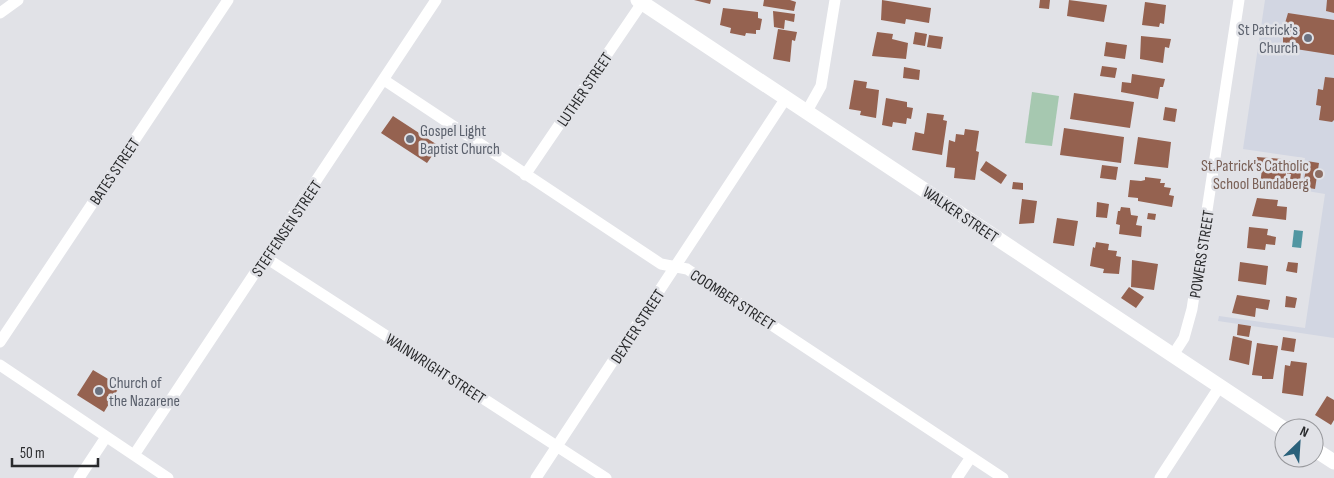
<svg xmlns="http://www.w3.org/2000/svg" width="1334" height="478" font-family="'Sofia Sans Condensed',sans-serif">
<rect width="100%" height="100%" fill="#e1e2e7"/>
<path fill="#d2d6e2" d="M1265 0H1334V338L1218 321 1219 316 1305 328 1325 194 1301 190 1305 158 1243 149Z"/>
<path fill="#a6c8b0" d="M1032 92 1059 96 1052 146 1025 143Z"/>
<path fill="#5196a2" d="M1294 230 1303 231 1301 248 1292 247Z"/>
<path fill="#956250" d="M694 0H711L710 4Z
M764 0H790L796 2 794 11 763 6Z
M882 0 931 8 929 23 906 19 905 24 881 20Z
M1040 0H1050L1049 9 1039 8Z
M1069 0 1107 5 1104 22 1067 16Z
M1327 0H1334V13L1326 11Z
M1145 2 1166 5 1164 24 1160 23 1159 27 1142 25Z
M723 8 758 12V18L762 19 760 30H756V34L746 33 745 36 730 33 731 28 720 25Z
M773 11 795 14 794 22 785 20 784 29 774 27Z
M1288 13 1334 20V55L1283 47V30Z
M778 29 797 32 795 41 792 40 790 62 773 59Z
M877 32 893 34 892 39 908 43 906 59 872 56Z
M915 32 927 34 925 46 913 44Z
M929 35 943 37 941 49 927 47Z
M1141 36 1171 39 1169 48 1165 47 1163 63 1140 59Z
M1106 42 1127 45 1125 59 1104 56Z
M1102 66 1117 68 1115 78 1100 76Z
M904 67 920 70 919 80 903 78Z
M1132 74 1165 79 1163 87H1160L1158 99 1121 92 1122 82 1131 83Z
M1325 77 1334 78V120L1332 122 1319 120 1321 106 1316 105 1318 89 1323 90Z
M854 80 867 82 866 88 879 90 876 118 860 115 861 111 849 109Z
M1074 93 1134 102 1130 128 1070 119Z
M886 98 907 102V107L913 108 911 119 907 118 906 124 893 122 892 127 882 125Z
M1165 107 1177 109 1175 122 1163 120Z
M927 113 944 115 943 120 947 121 942 155 912 150 915 132 924 134Z
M393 116 439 146 427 163 381 133Z
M1064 128 1124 137 1121 163 1060 155Z
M965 129 979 131 976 151 979 152 975 180 954 178 955 168 946 167 949 140 955 142 956 134 964 135Z
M1138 137 1171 142 1168 168 1134 164Z
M1257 157 1282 159 1280 172 1286 173 1284 188 1260 185 1262 169 1255 168Z
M986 161 1007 175 1001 184 980 170Z
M1289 161 1302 163 1300 181 1290 179 1291 174H1287Z
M1307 161 1319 163 1315 189 1303 187Z
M1102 165 1118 167 1116 180 1100 178Z
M1145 177 1161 179 1160 183H1165L1164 187 1171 188 1169 195 1174 196 1172 207 1138 201V198L1128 197 1130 180 1141 181 1145 180Z
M1013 182 1023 183V190L1012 189Z
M1257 198 1278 200 1277 206 1287 207 1286 220 1252 216Z
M1022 199 1037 201 1034 223 1019 224Z
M1097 202 1109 204 1107 218 1096 217Z
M1121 207 1130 208 1131 215 1138 216 1136 225 1142 226 1141 237 1119 234 1120 225 1116 224 1118 211H1120Z
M1148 213 1156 214 1155 220 1147 219Z
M1057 218 1078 221 1074 246 1053 243Z
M1249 227 1268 229 1267 235 1276 237 1275 245 1266 244 1265 250 1247 248Z
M1096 242 1109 244 1108 250 1117 251 1116 256 1121 257 1119 274 1103 273 1104 269 1090 266 1093 247 1095 248Z
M1132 260 1158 264 1154 290 1131 287Z
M1240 262 1268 266 1266 285 1238 281Z
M1288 262 1298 263 1297 273 1286 271Z
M1129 287 1144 297 1136 308 1121 298Z
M1237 295 1270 300 1268 310 1256 308 1255 317 1232 313Z
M1286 296 1297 298 1295 308 1285 307Z
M1238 324 1251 326 1249 337 1237 335Z
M1233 336 1252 341 1249 365 1229 360Z
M1283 337 1296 339 1294 352 1281 350Z
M1257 343 1278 346 1273 379H1262V376L1252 375Z
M1291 361 1307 363 1303 396 1282 393 1285 365 1290 366Z
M93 370 120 386 104 412 77 395Z
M1327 396 1334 400V420L1331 425 1315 415Z"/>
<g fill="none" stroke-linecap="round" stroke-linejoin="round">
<path stroke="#fff" stroke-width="11" d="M0 13 18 0
M384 80 661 264 687 269 1003 478
M807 111 821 86 835 0
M525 175 642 3
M266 258 606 478
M0 342 228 0
M1173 355 1184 338 1192 309 1239 0
M0 365 168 478
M134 455 436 0
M79 478 106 437
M536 478 786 98
M957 478 971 457
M1160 478 1220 386"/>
<path stroke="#fff" stroke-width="15" d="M638 0 1284 429
M1314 449 1334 462"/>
</g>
<g fill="#6b7280" stroke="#e1e2e7" stroke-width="2">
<circle cx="1308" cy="38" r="5"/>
<circle cx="410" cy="139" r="5"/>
<circle cx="99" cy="391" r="5"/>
</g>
<circle fill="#8d6e63" stroke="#e1e2e7" stroke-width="2" cx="1319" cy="174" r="5"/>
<g text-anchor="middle" stroke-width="5" stroke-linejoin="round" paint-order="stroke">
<g font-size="16" fill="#5b616d" stroke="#e1e2e7" text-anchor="start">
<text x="1298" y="35" text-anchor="end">St Patrick's<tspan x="1298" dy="18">Church</tspan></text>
<text x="420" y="136">Gospel Light<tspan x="420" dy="18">Baptist Church</tspan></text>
<text x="109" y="388">Church of<tspan x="109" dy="18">the Nazarene</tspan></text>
</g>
<g font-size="16" fill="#292a2c" stroke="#e1e2e7">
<text transform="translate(584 89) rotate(-56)" y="6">LUTHER STREET</text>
<text transform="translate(114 171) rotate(-56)" y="6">BATES STREET</text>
<text transform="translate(961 214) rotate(34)" y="6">WALKER STREET</text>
<text transform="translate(286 228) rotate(-56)" y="6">STEFFENSEN STREET</text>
<text transform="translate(1201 254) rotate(-81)" y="6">POWERS STREET</text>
<text transform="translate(733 299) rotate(33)" y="6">COOMBER STREET</text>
<text transform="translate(637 326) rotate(-57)" y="6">DEXTER STREET</text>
<text transform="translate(436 368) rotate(33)" y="6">WAINWRIGHT STREET</text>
</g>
<g font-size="16" fill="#785e54" stroke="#e1e2e7" text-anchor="end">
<text x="1309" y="171">St.Patrick's Catholic<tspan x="1309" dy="18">School Bundaberg</tspan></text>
</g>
</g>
<g transform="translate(1299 443) rotate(25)"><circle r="24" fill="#e1e2e7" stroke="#97989c"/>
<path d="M0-4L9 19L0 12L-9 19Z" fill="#2a617b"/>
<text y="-8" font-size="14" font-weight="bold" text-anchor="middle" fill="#292a2c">N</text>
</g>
<path d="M12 458v8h86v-8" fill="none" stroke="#292a2c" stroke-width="2.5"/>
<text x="20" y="458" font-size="15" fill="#292a2c" stroke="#e1e2e7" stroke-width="4" paint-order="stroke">50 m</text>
</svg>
